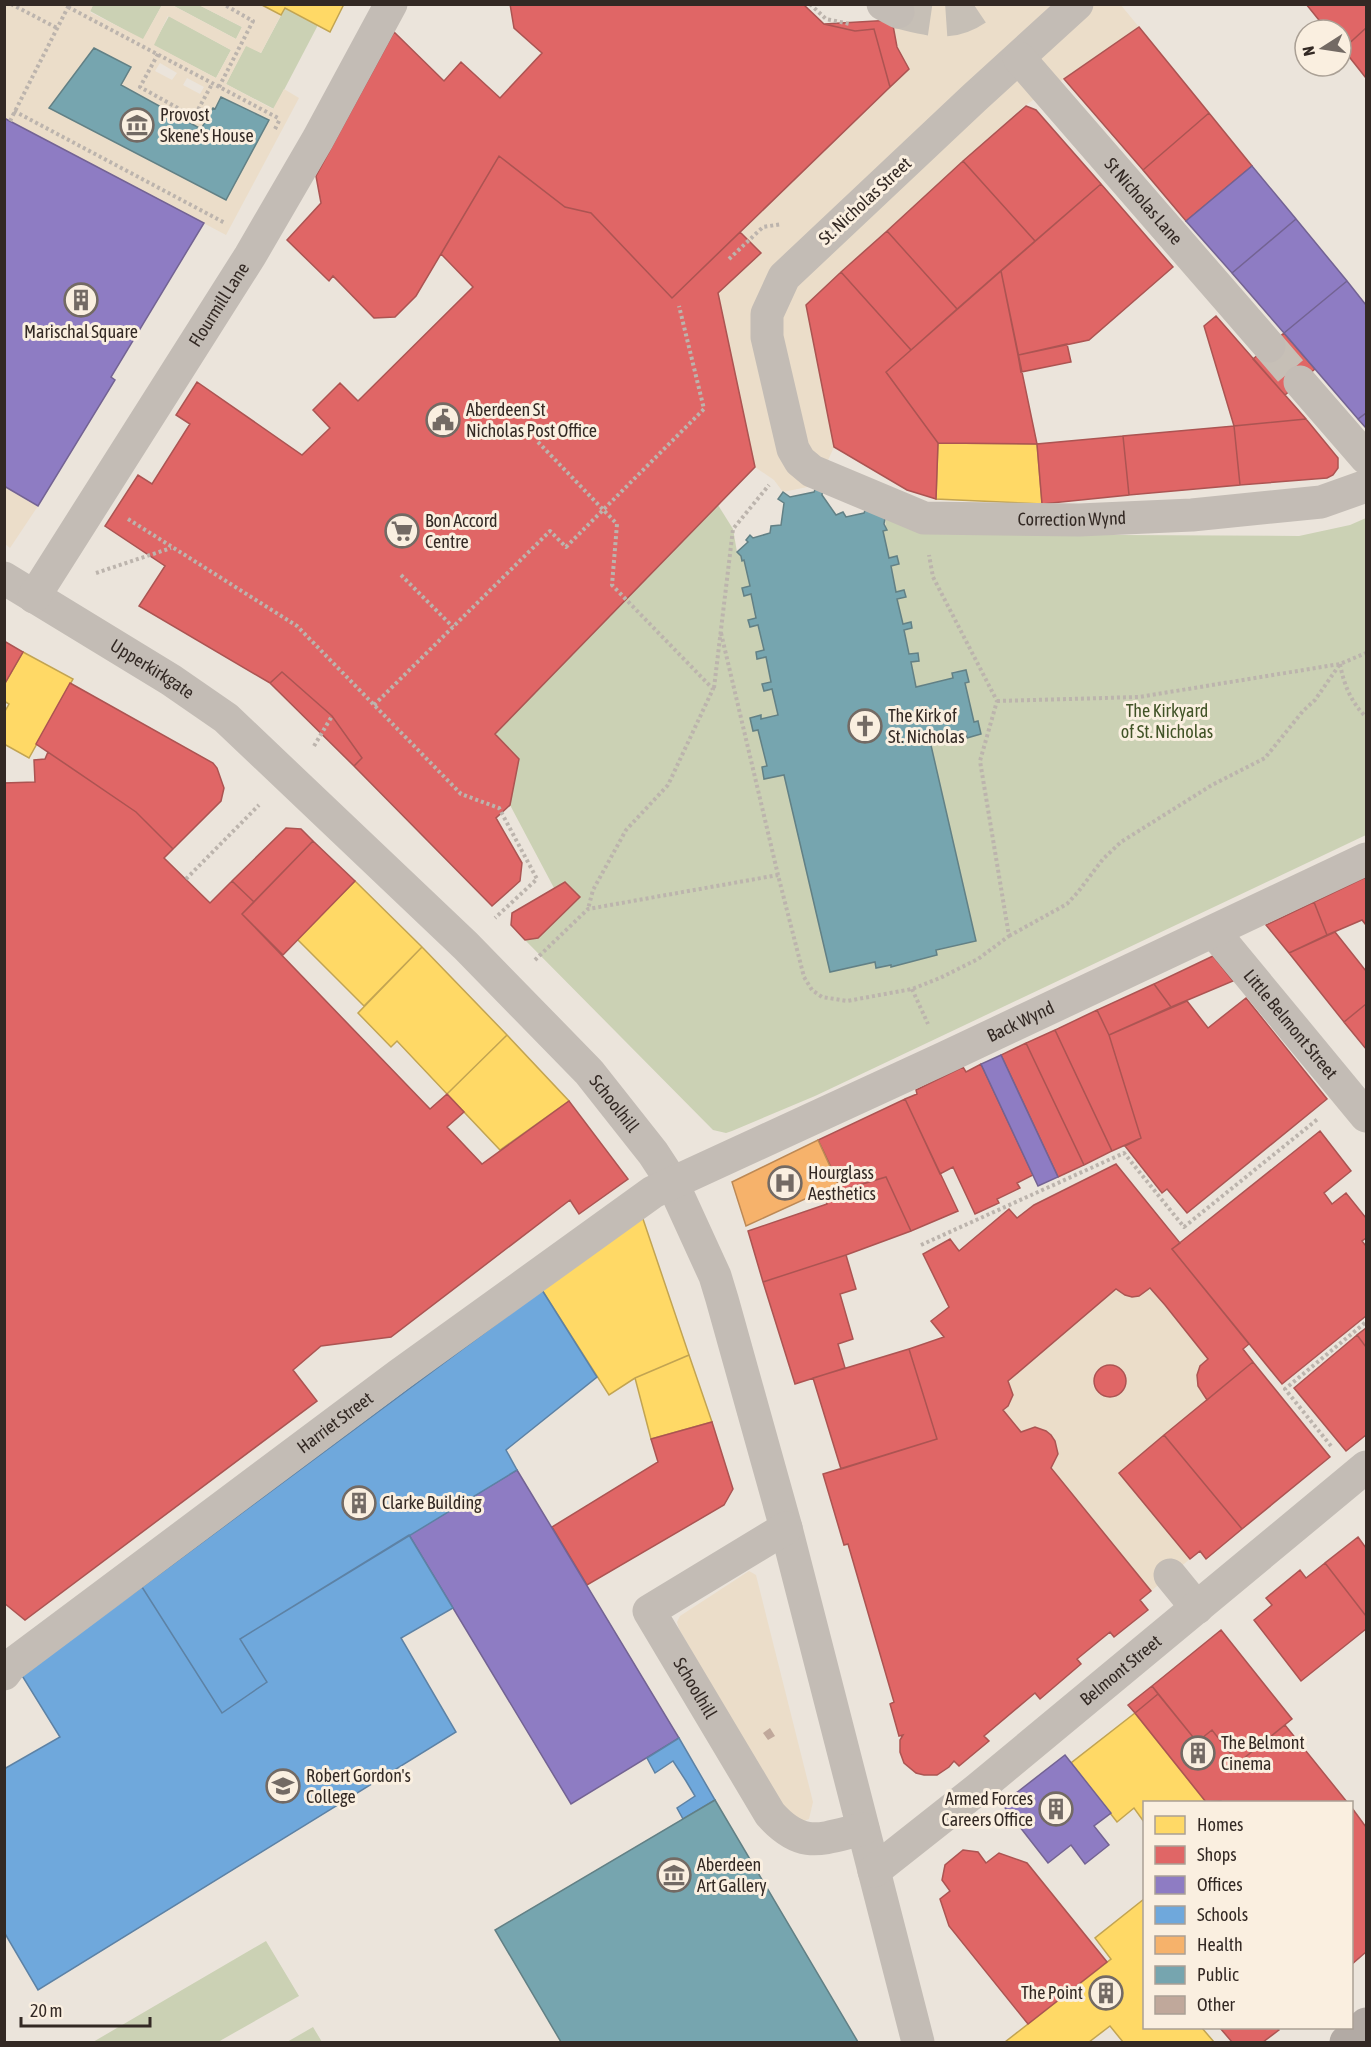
<svg xmlns="http://www.w3.org/2000/svg" width="1371" height="2047" font-family="'Asap Condensed',sans-serif">
<rect width="100%" height="100%" fill="#ebe4db"/>
<path fill="#cbd1b4" d="M93 5H162L143 40 90 11Z
M175 5H199L242 27 236 39 174 6Z
M285 8 318 25 274 109 226 84 246 45 261 53Z
M169 16 231 50 216 78 153 45Z
M718 505 733 529 737 552 741 556 742 561 744 560 750 586 742 588 744 595 751 594 756 618 748 620 749 626 758 625 764 650 756 652 757 659 766 657 771 682 763 684 764 691 772 689 778 715 761 719V715L750 718 753 731 758 730 767 766 762 767 764 779 784 775 830 971 875 962 876 968 891 965V967L937 955 936 950 976 940 930 741 966 732 967 738 981 734 978 722H974L965 683 969 682 966 670 952 672 953 678 916 687 911 662 919 660 918 653 909 654 904 630 912 628 911 622 903 624 897 599 906 597 904 590 896 592 891 566 899 564 897 556 889 558 883 531 886 530 885 518 936 534 1299 536 1350 525 1366 518V835L815 1096 732 1131 726 1133 713 1130 525 940 565 883 554 888 510 805 519 759 495 734Z
M266 1941 299 1996 218 2042H93Z
M313 2027 322 2042H287Z"/>
<path fill="#ebddc9" fill-rule="evenodd" d="M1120 4 1139 27 1023 107 841 272 834 447 817 485 783 492 774 480 755 467 718 293 760 253 740 232 909 69 897 47 892 20 878 21 879 19 907 5Z
M4 5H93L90 12 143 39 162 5H175L174 6 236 39 242 27 199 5H260L281 15 261 53 246 46 226 84 273 109 284 89 299 98 226 235 5 118ZM168 16 231 50 216 78 154 45ZM94 48 130 67 121 85 201 129 213 108 238 107 239 105 268 120 226 200 49 108ZM160 63 177 73 172 80 155 71ZM187 78 204 87 200 94 183 85Z
M4 486 38 506 10 548 5 544Z
M1150 1288 1208 1359 1200 1366 1197 1375 1198 1386 1207 1400 1119 1473 1190 1559 1151 1591 1051 1468 1058 1454 1055 1441 1051 1435 1046 1431 1035 1427 1021 1432 1003 1410 1008 1406 1013 1395 1008 1381 1116 1289 1125 1295 1132 1297 1139 1296ZM1104 1365 1118 1366 1126 1376 1125 1389 1116 1397 1102 1395 1093 1386 1095 1372Z
M749 1571 756 1575 813 1802 809 1819 804 1821 783 1811 679 1629 677 1622 680 1616Z"/>
<path fill="#ffd966" stroke="#c2a452" stroke-width="1.5" d="M260 4H344L330 32 285 8 281 15Z
M938 443 1037 444 1042 504 936 499Z
M23 652 73 679 29 758 4 744V713L9 704 4 701V685Z
M355 881 422 947 364 1006 297 939Z
M422 947 507 1035 447 1094 397 1041 391 1047 358 1013Z
M507 1035 569 1101 500 1150 447 1094Z
M642 1216 689 1355 635 1378 609 1395 542 1290Z
M689 1355 712 1422 651 1439 635 1378Z
M1135 1713 1206 1802H1144V1822L1134 1808 1117 1822 1071 1763Z
M1144 1899V2028H1202L1214 2042H1123L1110 2026 1089 2042H1005L1111 1959 1095 1938Z"/>
<path fill="#e06666" stroke="#ac5452" stroke-width="1.5" d="M510 4H803L824 24 855 31 874 29 890 87 672 298 591 213 565 207 499 156 416 296 395 317 374 318 333 276 329 281 287 240 321 203 316 176 394 32 444 81 461 62 500 98 542 53 514 28Z
M1306 4H1366V28L1343 49 1341 47V30H1327Z
M892 20 897 47 909 69 890 87 874 29 855 31 824 24Z
M1139 27 1209 113 1143 170 1064 79Z
M1366 28V78L1343 49Z
M1026 106 1036 110 1101 184 1035 241 963 161Z
M1209 113 1252 166 1186 221 1143 170Z
M499 156 565 207 591 213 672 298 740 232 761 253 718 293 755 467 495 734 519 759 510 805 496 818 522 863 520 881 492 906 354 766 362 758 332 716 282 672 270 683 139 606 165 566 105 526 138 475 152 484 190 424 176 415 197 382 302 455 330 428 313 410 340 383 358 401 473 287 441 254Z
M963 161 1035 241 957 309 887 231Z
M1101 184 1173 267 1089 340 1018 355 1001 271Z
M887 231 957 309 911 350 841 272Z
M1001 271 1037 444 938 443 886 372Z
M841 272 911 350 886 372 938 443 936 499 907 490 834 447 806 305Z
M1216 316 1285 395 1306 419 1234 426 1204 326Z
M1284 333 1315 369 1285 395 1253 359Z
M1067 344 1071 362 1021 372 1018 355Z
M1306 419 1338 458V468L1333 475 1327 478 1240 485 1234 426Z
M1234 426 1240 485 1129 495 1123 436Z
M1123 436 1129 495 1042 504 1037 444Z
M4 641 23 652 4 685Z
M282 672 332 716 362 758 354 766 270 683Z
M70 683 213 763 217 768 224 788 221 801 173 849 136 812 36 744Z
M48 752 136 812 173 849 164 858 210 903 232 881 254 902 242 914 430 1109 447 1094 464 1112 447 1127 482 1164 569 1101 628 1179 579 1214 570 1200 391 1337 321 1346 293 1370 317 1401 25 1620 4 1603V783L35 782 34 760 45 759Z
M286 828 301 829 313 841 254 902 232 881Z
M313 841 355 881 283 955 242 914Z
M1366 877V925L1362 920 1327 935 1314 902Z
M565 882 580 897 538 938 525 940 511 925 512 913Z
M1314 902 1327 935 1289 953 1266 925Z
M1335 932 1366 971V1004L1344 1022 1289 953Z
M1213 956 1233 981 1171 1007 1154 984Z
M1154 984 1171 1007 1109 1035 1097 1010Z
M1246 998 1327 1099 1187 1213 1167 1189 1162 1193 1125 1146 1141 1138 1109 1035 1187 1001 1208 1028Z
M1366 1004V1049L1344 1022Z
M1097 1010 1109 1035 1141 1138 1112 1151 1055 1030Z
M1055 1030 1112 1151 1084 1165 1026 1043Z
M1026 1043 1084 1165 1058 1177 1001 1055Z
M981 1064 1033 1175 1017 1183 1020 1188 997 1199 999 1203 975 1214 953 1167 940 1174 905 1099 917 1094 916 1090 963 1067 966 1072Z
M905 1099 958 1211 911 1231 886 1177 842 1190 818 1140Z
M1320 1131 1351 1171 1324 1193 1332 1204 1346 1193 1366 1218V1238L1362 1241 1366 1246V1316L1282 1384 1172 1249Z
M1116 1164 1180 1243 1172 1249 1249 1344 1243 1349 1253 1362 1207 1400 1198 1386 1197 1375 1200 1366 1208 1359 1165 1305 1150 1288 1139 1296 1132 1297 1125 1295 1116 1289 1008 1381 1013 1395 1008 1406 1003 1410 1021 1432 1035 1427 1046 1431 1051 1435 1055 1441 1058 1454 1051 1468 1151 1591 1140 1600 1148 1610 1114 1637 1110 1632 1077 1659 1081 1664 1040 1699 1035 1693 984 1736 989 1741 959 1766 954 1761 949 1767 937 1775H924L916 1773 904 1763 900 1752V1740L903 1735 899 1736 890 1704 894 1702 848 1544 844 1545 823 1474 937 1439 909 1349 944 1337 931 1321 949 1307 923 1254 950 1239 959 1251 1009 1209 1017 1218 1034 1205Z
M886 1177 911 1231 846 1255 763 1282 748 1231 827 1204 824 1190 838 1184 842 1190Z
M846 1255 856 1289 840 1294 853 1339 838 1344 845 1368 795 1384 763 1282Z
M1366 1328V1347L1357 1335Z
M1357 1335 1366 1347V1435L1346 1451 1294 1388Z
M909 1349 937 1439 841 1469 813 1378Z
M1253 1362 1330 1457 1242 1529 1164 1435Z
M1094 1381a16 16 0 1 1 32 0a16 16 0 1 1-32 0Z
M712 1422 733 1489 724 1505 587 1585 552 1527 658 1462 651 1439Z
M1164 1435 1242 1529 1206 1559 1200 1551 1190 1559 1119 1473Z
M1358 1537 1366 1548V1616L1325 1563Z
M1325 1563 1366 1616V1629L1301 1681 1254 1620 1272 1605 1266 1598 1300 1570 1306 1578Z
M1221 1630 1292 1719 1238 1763 1212 1730 1197 1742 1152 1686Z
M1152 1686 1158 1694 1135 1713 1128 1705Z
M1158 1694 1197 1742 1212 1730 1238 1763 1285 1725 1347 1802H1222L1221 1801 1206 1802 1135 1713Z
M1352 1808 1366 1827V1952L1352 1964Z
M963 1850 978 1852 986 1863 999 1853 1027 1863 1107 1962 1028 2024 949 1926 940 1899 950 1891 942 1880 945 1865Z
M1220 2028H1277L1279 2030 1263 2042H1232Z"/>
<path fill="#8e7cc3" stroke="#736393" stroke-width="1.5" d="M4 118 204 223 111 377 115 380 38 506 4 486Z
M1252 166 1296 219 1232 273 1186 221Z
M1296 219 1347 281 1284 333 1232 273Z
M1347 281 1366 305V413L1358 419 1284 333Z
M1366 413V428L1358 419Z
M1001 1055 1058 1177 1038 1186 981 1064Z
M517 1470 679 1738 571 1804 409 1535Z
M1065 1755 1111 1813 1094 1826 1109 1845 1085 1864 1071 1845 1048 1863 1002 1804Z"/>
<path fill="#6fa8dc" stroke="#5d82a5" stroke-width="1.5" d="M542 1290 597 1377 506 1450 517 1470 240 1639 267 1682 222 1713 142 1587Z
M409 1535 453 1608 401 1638 456 1732 38 1990 4 1932V1769L60 1737 21 1674 142 1587 222 1713 267 1682 240 1639Z
M679 1738 715 1800 683 1819 677 1808 695 1796 686 1781 673 1761 655 1773 647 1758Z"/>
<path fill="#f6b26b" stroke="#bc8956" stroke-width="1.5" d="M818 1140 838 1184 746 1226 732 1182Z"/>
<path fill="#76a5af" stroke="#628085" stroke-width="1.5" d="M94 48 131 67 121 85 201 129 213 108 215 109 221 97 269 120 226 200 49 108Z
M817 485 823 489 822 495 836 515 843 512 846 517 864 513 866 508 885 518 884 524 887 530 883 531 889 558 897 556 899 564 891 566 896 592 904 590 906 597 897 599 903 624 911 622 912 628 904 630 909 654 918 653 919 661 911 662 916 687 953 678 952 673 966 670 969 682 965 683 974 722 978 721 981 734 967 738 966 732 930 741 976 941 936 950 937 955 891 967V965L876 968 875 962 830 972 784 775 764 779 762 767 767 766 758 730 753 731 750 718 761 715V719L778 715 772 689 764 691 762 684 771 682 766 657 757 659 756 652 764 650 758 625 750 627 748 620 756 618 751 594 744 596 742 588 750 586 744 560 742 561 741 556 737 552 748 542 746 540 750 535 753 538 770 533 771 526 781 525 784 503 778 499 783 492 790 497 814 492Z
M715 1800 858 2042H561L495 1930Z"/>
<path fill="#c0a89b" d="M770 1728 775 1736 768 1740 763 1733Z"/>
<g fill="none" stroke-linecap="round" stroke-linejoin="round">
<path stroke="#c6bfb6" stroke-width="33" stroke-dasharray="33 16" stroke-linecap="butt" d="M898 12C932 20 953 28 983 4
M1269 346 1300 382"/>
<path stroke="#bcb4ad" stroke-width="4" stroke-dasharray="3 3" stroke-linecap="butt" d="M11 4 57 28
M810 4 826 19 850 24
M68 7 280 119
M158 54 140 87 194 117 212 84
M219 87 253 21 223 4
M14 111 225 223
M10 121 69 5
M275 129 280 119
M729 259 763 227 782 224
M538 442 617 524 612 585 713 689 668 785 626 830 593 890 588 909
M128 519 297 626 461 794 499 808 537 879 495 918
M96 573 171 548
M401 575 453 627
M721 633 778 875
M1340 664C1344 685 1351 702 1366 717
M714 688 733 529 769 485
M997 701 1139 697 1340 664 1366 653
M374 705 550 531 566 547 704 409 679 306
M314 746 332 716
M186 879 259 805
M1009 936 1067 904 1078 892 1103 859 1121 842 1212 785 1265 758 1303 711 1315 700 1340 664
M535 960 588 909 778 875 804 977 812 990 822 997 847 1001 912 989 940 978 978 959 1009 936 980 761 997 701 933 577 929 555
M912 989 928 1024
M921 1245 1124 1153 1184 1227 1319 1118
M1331 1446 1285 1389 1366 1322"/>
<g stroke="#c3bcb5" stroke-width="33">
<path d="M883 4 898 12"/>
<path id="s1" d="M1077 4 974 98 784 277 767 314V337L793 449 800 461 812 471 924 518 1079 520 1192 515 1321 502 1366 486"/>
<path id="s2" d="M1019 58 1269 346"/>
<path d="M1300 382 1366 458"/>
<path id="s3" d="M4 578 171 680 226 718 466 946 589 1072 653 1153 672 1182 715 1276 722 1299 786 1528 918 2042"/>
<path id="s4" d="M34 597 250 256 318 139 391 4"/>
<path id="s5" d="M1214 932 1366 1116"/>
<path id="s6" d="M786 1528 649 1611 770 1814C802 1850 821 1839 863 1829"/>
<path d="M1170 1575 1197 1608"/>
<path id="s7" d="M4 1674 10 1666 399 1375 653 1192 944 1058 1366 859"/>
<path id="s8" d="M874 1871 979 1788 1366 1467"/>
</g>
<path stroke="#b2aaa4" stroke-width="33" d="M1346 2042 1366 2024"/>
</g>
<defs>
<symbol id="museum-ring" viewBox="-11 -11 22 22"><circle r="9.5" fill="#faefe0" stroke="#736a64" stroke-width="1.5"/><path d="M0-6L6-3V-2H-6V-3ZM-5-1h2V3h-2ZM-1-1h2V3h-2ZM3-1h2V3H3ZM-6 4H6V6H-6Z" fill="#736a64"/></symbol>
<symbol id="building-ring" viewBox="-11 -11 22 22"><circle r="9.5" fill="#faefe0" stroke="#736a64" stroke-width="1.5"/><path d="M-4-6H4V6H1V3H-1V6H-4ZM-2.5-4.3h1.7v1.8h-1.7ZM.8-4.3h1.7v1.8H.8ZM-2.5-1h1.7V.8h-1.7ZM.8-1h1.7V.8H.8Z" fill="#736a64"/></symbol>
<symbol id="civic-ring" viewBox="-11 -11 22 22"><circle r="9.5" fill="#faefe0" stroke="#736a64" stroke-width="1.5"/><path d="M-.6-6.5H3V-4.5H.6V-3L4-1V1h2V6H-6V1h2V-1L-.6-3ZM-1.2 2.5V6h2.4V2.5Z" fill="#736a64"/></symbol>
<symbol id="supermarket-ring" viewBox="-11 -11 22 22"><circle r="9.5" fill="#faefe0" stroke="#736a64" stroke-width="1.5"/><path d="M-6-5.5h2.5l.6 2H6L4.5 2H-2.5L-4.4-4H-6ZM-1.5 3.2a1.3 1.3 0 1 0 .1 0ZM3 3.2a1.3 1.3 0 1 0 .1 0Z" fill="#736a64"/></symbol>
<symbol id="church-ring" viewBox="-11 -11 22 22"><circle r="9.5" fill="#faefe0" stroke="#736a64" stroke-width="1.5"/><path d="M-1.2-6h2.4v3.5h3.3v2.4h-3.3V6h-2.4V-.1h-3.3v-2.4h3.3Z" fill="#736a64"/></symbol>
<symbol id="hospital-ring" viewBox="-11 -11 22 22"><circle r="9.5" fill="#faefe0" stroke="#736a64" stroke-width="1.5"/><path d="M-5-5h3v3.5h4V-5h3V5h-3V1.5h-4V5h-3Z" fill="#736a64"/></symbol>
<symbol id="school-ring" viewBox="-11 -11 22 22"><circle r="9.5" fill="#faefe0" stroke="#736a64" stroke-width="1.5"/><path d="M0-5L7-2L0 1L-7-2ZM-4 1L0 2.5L4 1V4Q0 6-4 4Z" fill="#736a64"/></symbol>
</defs>
<g fill-rule="evenodd">
<use href="#museum-ring" x="118" y="106" width="38" height="38"/>
<use href="#building-ring" x="62" y="281" width="38" height="38"/>
<use href="#civic-ring" x="424" y="401" width="38" height="38"/>
<use href="#supermarket-ring" x="383" y="512" width="38" height="38"/>
<use href="#church-ring" x="846" y="707" width="38" height="38"/>
<use href="#hospital-ring" x="766" y="1164" width="38" height="38"/>
<use href="#building-ring" x="340" y="1484" width="38" height="38"/>
<use href="#building-ring" x="1179" y="1734" width="38" height="38"/>
<use href="#school-ring" x="264" y="1767" width="38" height="38"/>
<use href="#building-ring" x="1037" y="1790" width="38" height="38"/>
<use href="#museum-ring" x="655" y="1856" width="38" height="38"/>
<use href="#building-ring" x="1087" y="1974" width="38" height="38"/>
</g>
<g text-anchor="middle" stroke-width="6" stroke-linejoin="round" paint-order="stroke">
<g font-size="18" fill="#332924" stroke="#faefe0" text-anchor="start">
<text x="160" y="121">Provost<tspan x="160" dy="21">Skene's House</tspan></text>
<text x="81" y="338" text-anchor="middle">Marischal Square</text>
<text x="466" y="416">Aberdeen St<tspan x="466" dy="21">Nicholas Post Office</tspan></text>
<text x="425" y="527">Bon Accord<tspan x="425" dy="21">Centre</tspan></text>
<text x="888" y="722">The Kirk of<tspan x="888" dy="21">St. Nicholas</tspan></text>
<text x="808" y="1179">Hourglass<tspan x="808" dy="21">Aesthetics</tspan></text>
<text x="382" y="1509">Clarke Building</text>
<text x="1221" y="1749">The Belmont<tspan x="1221" dy="21">Cinema</tspan></text>
<text x="306" y="1782">Robert Gordon's<tspan x="306" dy="21">College</tspan></text>
<text x="1033" y="1805" text-anchor="end">Armed Forces<tspan x="1033" dy="21">Careers Office</tspan></text>
<text x="697" y="1871">Aberdeen<tspan x="697" dy="21">Art Gallery</tspan></text>
<text x="1083" y="1999" text-anchor="end">The Point</text>
</g>
<g font-size="18" fill="#332924" stroke="#faefe0">
<text transform="translate(865 201) rotate(-43)" y="6">St. Nicholas Street</text>
<text dy="6" stroke="none"><textPath href="#s2" startOffset="190">St Nicholas Lane</textPath></text>
<text dy="6" stroke="none"><textPath href="#s4" startOffset="346">Flourmill Lane</textPath></text>
<text dy="6" stroke="none"><textPath href="#s1" startOffset="878">Correction Wynd</textPath></text>
<text dy="6" stroke="none"><textPath href="#s3" startOffset="174">Upperkirkgate</textPath></text>
<text dy="6" stroke="none"><textPath href="#s7" startOffset="1214">Back Wynd</textPath></text>
<text dy="6" stroke="none"><textPath href="#s5" startOffset="120">Little Belmont Street</textPath></text>
<text dy="6" stroke="none"><textPath href="#s3" startOffset="810">Schoolhill</textPath></text>
<text dy="6" stroke="none"><textPath href="#s7" startOffset="416">Harriet Street</textPath></text>
<text dy="6" stroke="none"><textPath href="#s8" startOffset="318">Belmont Street</textPath></text>
<text dy="6" stroke="none"><textPath href="#s6" startOffset="250">Schoolhill</textPath></text>
</g>
<g font-size="18" fill="#415326" stroke="#faefe0">
<text x="1167" y="717">The Kirkyard<tspan x="1167" dy="21">of St. Nicholas</tspan></text>
</g>
</g>
<rect width="1371" height="2047" fill="none" stroke="#332924" stroke-width="12"/>
<rect x="1143" y="1801" width="210" height="228" fill="#faefe0" stroke="#aaa095" stroke-width="1.5"/>
<rect x="1155" y="1816" width="30" height="18" fill="#ffd966" stroke="#aaa095" stroke-width="1.5"/>
<text x="1197" y="1831" font-size="18" fill="#332924">Homes</text>
<rect x="1155" y="1846" width="30" height="18" fill="#e06666" stroke="#aaa095" stroke-width="1.5"/>
<text x="1197" y="1861" font-size="18" fill="#332924">Shops</text>
<rect x="1155" y="1876" width="30" height="18" fill="#8e7cc3" stroke="#aaa095" stroke-width="1.5"/>
<text x="1197" y="1891" font-size="18" fill="#332924">Offices</text>
<rect x="1155" y="1906" width="30" height="18" fill="#6fa8dc" stroke="#aaa095" stroke-width="1.5"/>
<text x="1197" y="1921" font-size="18" fill="#332924">Schools</text>
<rect x="1155" y="1936" width="30" height="18" fill="#f6b26b" stroke="#aaa095" stroke-width="1.5"/>
<text x="1197" y="1951" font-size="18" fill="#332924">Health</text>
<rect x="1155" y="1966" width="30" height="18" fill="#76a5af" stroke="#aaa095" stroke-width="1.5"/>
<text x="1197" y="1981" font-size="18" fill="#332924">Public</text>
<rect x="1155" y="1996" width="30" height="18" fill="#c0a89b" stroke="#aaa095" stroke-width="1.5"/>
<text x="1197" y="2011" font-size="18" fill="#332924">Other</text>
<g transform="translate(1323 48) rotate(258)"><circle r="28" fill="#faefe0" stroke="#aaa095" stroke-width="1.5"/>
<path d="M0-4.5L10 22L0 15L-10 22Z" fill="#736a64"/>
<text y="-9" font-size="16" font-weight="bold" text-anchor="middle" fill="#332924">N</text>
</g>
<path d="M21 2017v9h129v-9" fill="none" stroke="#332924" stroke-width="3"/>
<text x="30" y="2017" font-size="18" fill="#332924" stroke="#faefe0" stroke-width="4.5" paint-order="stroke">20 m</text>
</svg>
